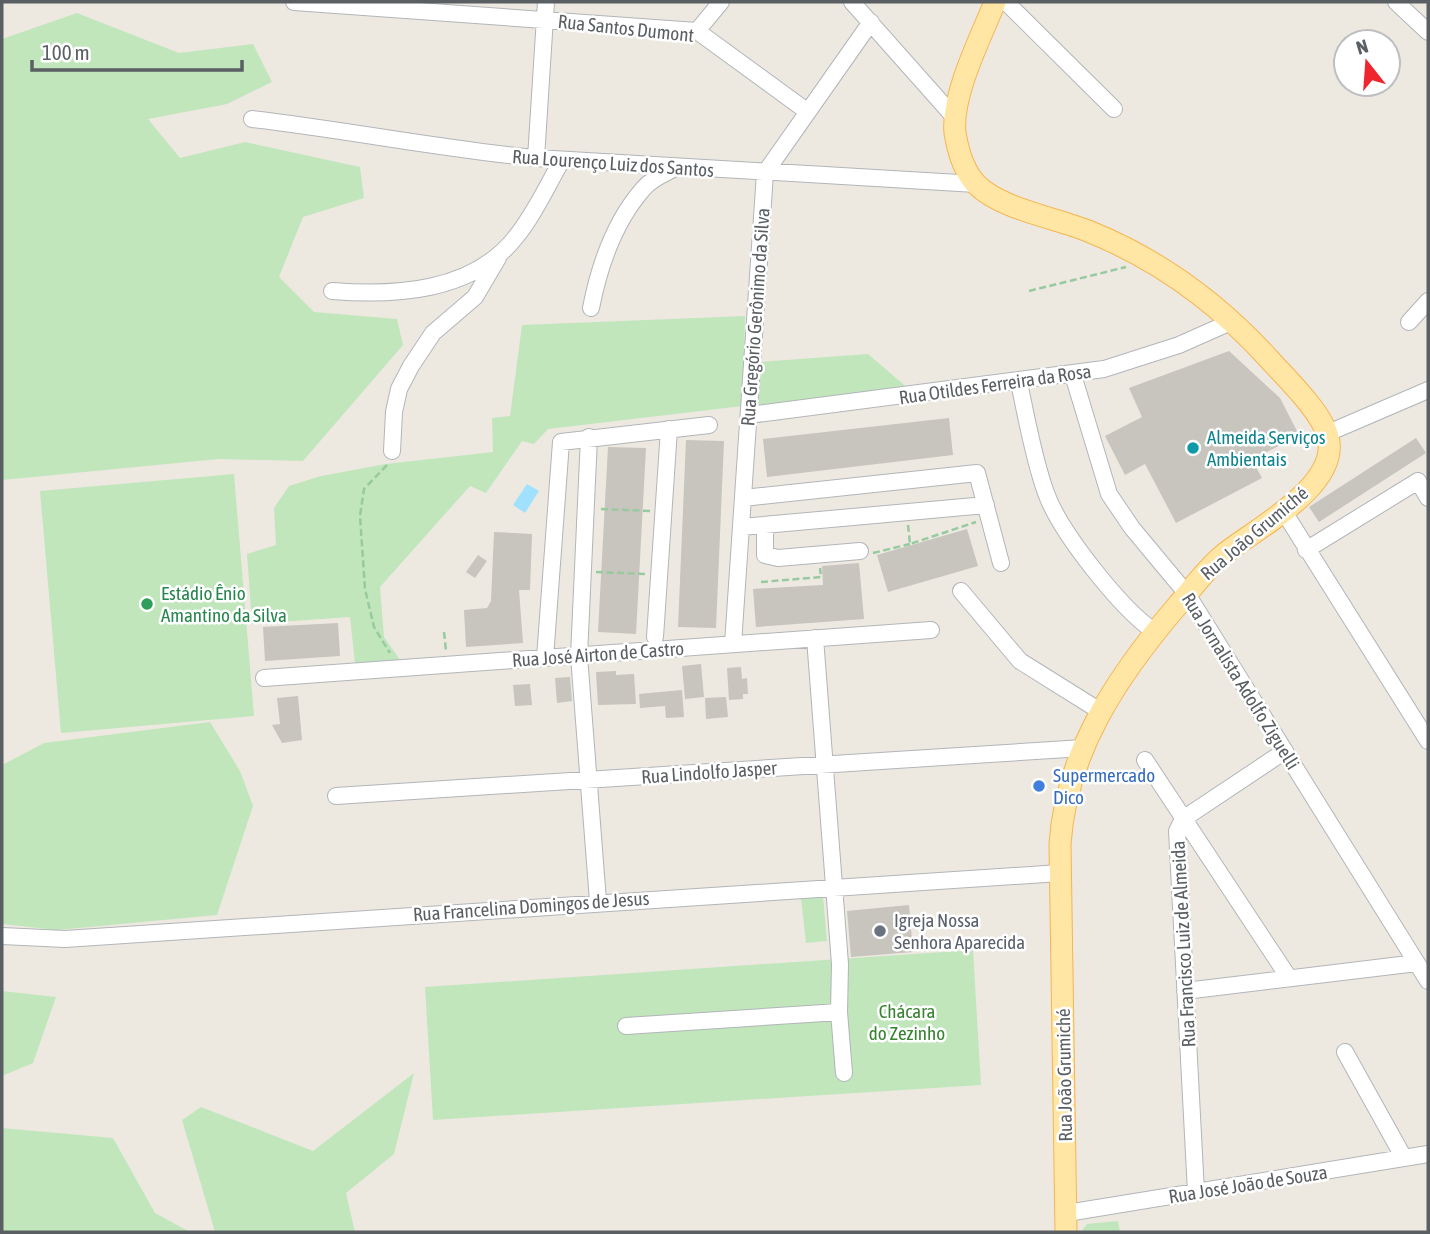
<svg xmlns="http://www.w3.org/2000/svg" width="1430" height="1234" font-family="'Asap Condensed',sans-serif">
<rect width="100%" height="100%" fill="#ede9e1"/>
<path fill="#c1e6bc" d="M77 13 179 53 253 44 272 82 227 104 148 119 180 158 245 142 360 167 364 198 303 217 279 277 314 312 397 319 403 345 303 461 219 459 2 480V39Z
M745 316 743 406 548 429 534 444 522 441 486 493 470 486 380 587 384 637 400 660 355 664 350 617 252 624 247 554 276 545 274 508 289 486 321 476 386 464 493 452 492 418 510 416 522 325Z
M868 354 910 390 755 408 759 362Z
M234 474 254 716 61 733 40 491Z
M210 722 240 771 253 806 217 915 57 930 2 924V765L44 743Z
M823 896 827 941 806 943 801 898Z
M973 950 981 1085 433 1120 425 987Z
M2 991 56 997 33 1063 2 1076Z
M414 1073 394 1154 346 1193 355 1232H215L182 1120 201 1107 313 1151Z
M2 1128 113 1138 155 1213 190 1232H2Z
M1118 1221 1120 1232H1081L1087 1224Z"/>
<path fill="#9fe1ff" d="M527 484 539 491 525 513 513 505Z"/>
<path fill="#c8c4be" d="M1229 351 1280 398 1299 435 1252 460 1262 478 1176 523 1145 464 1125 475 1105 436 1142 417 1129 388Z
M949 418 953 455 767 477 763 439Z
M1416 438 1426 453 1319 522 1309 507Z
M686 440 724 441 716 628 678 627Z
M608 447 646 448 636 634 598 632Z
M967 529 978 566 888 592 877 555Z
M494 532 532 534 530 590H519L523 643 466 647 464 610 487 608 491 601Z
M478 555 487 561 475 578 466 572Z
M859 563 864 619 756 627 753 589 823 585 822 566Z
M338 623 340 656 265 661 263 627Z
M701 664 704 697 685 699 682 666Z
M741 667 742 679 747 678 748 694H743V699L729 700 727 668Z
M616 671V675L634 674 636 704 598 705 596 672Z
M570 677 572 701 557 703 555 678Z
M530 684 532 705 515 706 513 685Z
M682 690 684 717 666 718 665 706 640 708 639 694Z
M298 696 302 740 282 743 272 725 280 724 277 698Z
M726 697 728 717 706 719 705 698Z
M909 905 913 952 851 957 847 911Z"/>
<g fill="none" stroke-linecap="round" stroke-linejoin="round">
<defs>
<path id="minor" d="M294 2 697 31 808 112
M852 2 955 118
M1006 2 1114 109
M1396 2 1428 32
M697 31 721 2
M252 119C347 130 441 149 536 158L976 184
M536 158 546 2
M332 291C395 296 472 292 515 238 534 215 547 186 562 160
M591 308C599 267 615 221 643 189 651 179 664 174 675 168
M1409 322 1428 301
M1073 375 1109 494 1132 528 1187 594 1428 981
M1019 383C1027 419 1033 457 1046 493 1060 532 1121 609 1155 632
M749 415 1104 369 1179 345 1233 321
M1328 433 1428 390
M589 437 579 656 598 901
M392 451 394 412 399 389 411 366 433 333 475 297 498 258
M743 498 977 473 1001 563
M1284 512 1428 741
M765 525V555L778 558 860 551
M741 527 986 505
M1306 550 1418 481 1428 498
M961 591 1020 661 1100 711
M655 637 669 429
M815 638 840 964 839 1012 844 1073
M733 644 765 173 871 22
M545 658 561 442 709 425
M264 678 931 630
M1145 760 1289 978
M336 796 1083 748
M2 936 65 939 1060 873
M1185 991 1417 963
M626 1026 839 1012
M1345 1052 1404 1158
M1196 1192 1177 831 1183 819 1285 751
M1067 1213 1428 1154"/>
<path id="major" d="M995 2C981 37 951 95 955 133 958 151 964 172 977 185 1001 209 1056 218 1088 231 1158 259 1219 304 1269 359 1286 378 1322 412 1328 437 1341 486 1253 530 1223 555 1205 570 1192 589 1177 606 1118 675 1066 752 1060 844L1066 1232"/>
</defs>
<use href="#minor" stroke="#b2b5b9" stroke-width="18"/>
<use href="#major" stroke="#f6b451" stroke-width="23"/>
<path stroke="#97ca9f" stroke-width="2.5" stroke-dasharray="7 3.5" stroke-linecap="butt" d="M1029 291 1126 267
M387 465 364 489 360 516 365 589 374 627 390 653
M601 509 650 511
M908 525 910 544 976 522
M873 553 910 544
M596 572 646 574
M761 582 821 577 820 568
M444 632 446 651"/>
<use href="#minor" stroke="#fff" stroke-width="16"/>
<use href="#major" stroke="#ffe6a4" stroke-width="21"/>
</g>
<circle fill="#0f9aa8" stroke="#fff" stroke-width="2.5" cx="1193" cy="448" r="7"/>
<circle fill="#2e9e5b" stroke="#fff" stroke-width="2.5" cx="147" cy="604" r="7"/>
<circle fill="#3f7fe0" stroke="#fff" stroke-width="2.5" cx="1039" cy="786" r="7"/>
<circle fill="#6b7280" stroke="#fff" stroke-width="2.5" cx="880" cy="931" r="7"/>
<g text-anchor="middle" stroke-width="5" stroke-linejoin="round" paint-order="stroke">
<g font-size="19" fill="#5a5f63" stroke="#fff">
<text transform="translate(626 28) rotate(6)" y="7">Rua Santos Dumont</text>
<text transform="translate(613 163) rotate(4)" y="7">Rua Lourenço Luiz dos Santos</text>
<text transform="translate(755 317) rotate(-86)" y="7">Rua Gregório Gerônimo da Silva</text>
<text transform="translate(995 384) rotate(-8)" y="7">Rua Otildes Ferreira da Rosa</text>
<text transform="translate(1254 533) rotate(-40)" y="7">Rua João Grumiché</text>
<text transform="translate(598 654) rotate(-4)" y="7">Rua José Airton de Castro</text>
<text transform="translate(1241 681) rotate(58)" y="7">Rua Jornalista Adolfo Ziguelli</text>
<text transform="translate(709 772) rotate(-4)" y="7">Rua Lindolfo Jasper</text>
<text transform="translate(531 906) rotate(-4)" y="7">Rua Francelina Domingos de Jesus</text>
<text transform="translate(1183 944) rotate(-93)" y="7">Rua Francisco Luiz de Almeida</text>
<text transform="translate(1064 1075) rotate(-91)" y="7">Rua João Grumiché</text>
<text transform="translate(1248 1184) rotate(-9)" y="7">Rua José João de Souza</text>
</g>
<g font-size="19" fill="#0d838f" stroke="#fff" text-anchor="start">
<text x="1207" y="444">Almeida Serviços<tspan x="1207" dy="22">Ambientais</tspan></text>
</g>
<g font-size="19" fill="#27864d" stroke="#fff" text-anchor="start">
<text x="161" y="600">Estádio Ênio<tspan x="161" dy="22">Amantino da Silva</tspan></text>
</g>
<g font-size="19" fill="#366cbe" stroke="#fff" text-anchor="start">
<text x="1053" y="782">Supermercado<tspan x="1053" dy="22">Dico</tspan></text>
</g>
<g font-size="19" fill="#5b616d" stroke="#fff" text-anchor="start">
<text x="894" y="927">Igreja Nossa<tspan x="894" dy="22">Senhora Aparecida</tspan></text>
</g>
<g font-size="19" fill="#378330" stroke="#fff">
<text x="907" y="1018">Chácara<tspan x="907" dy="22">do Zezinho</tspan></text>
</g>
</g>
<rect width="1430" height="1234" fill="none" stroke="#5a5f63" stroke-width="7"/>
<g transform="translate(1367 63) rotate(343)"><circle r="33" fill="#ffffff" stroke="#bdbfc1" stroke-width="2"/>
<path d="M0-5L12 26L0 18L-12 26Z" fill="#ef262e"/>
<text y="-10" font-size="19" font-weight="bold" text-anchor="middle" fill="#5a5f63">N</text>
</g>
<path d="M32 60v10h210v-10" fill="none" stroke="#5a5f63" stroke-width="3.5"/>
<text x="42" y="60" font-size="21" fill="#5a5f63" stroke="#ffffff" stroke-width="5" paint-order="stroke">100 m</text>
</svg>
